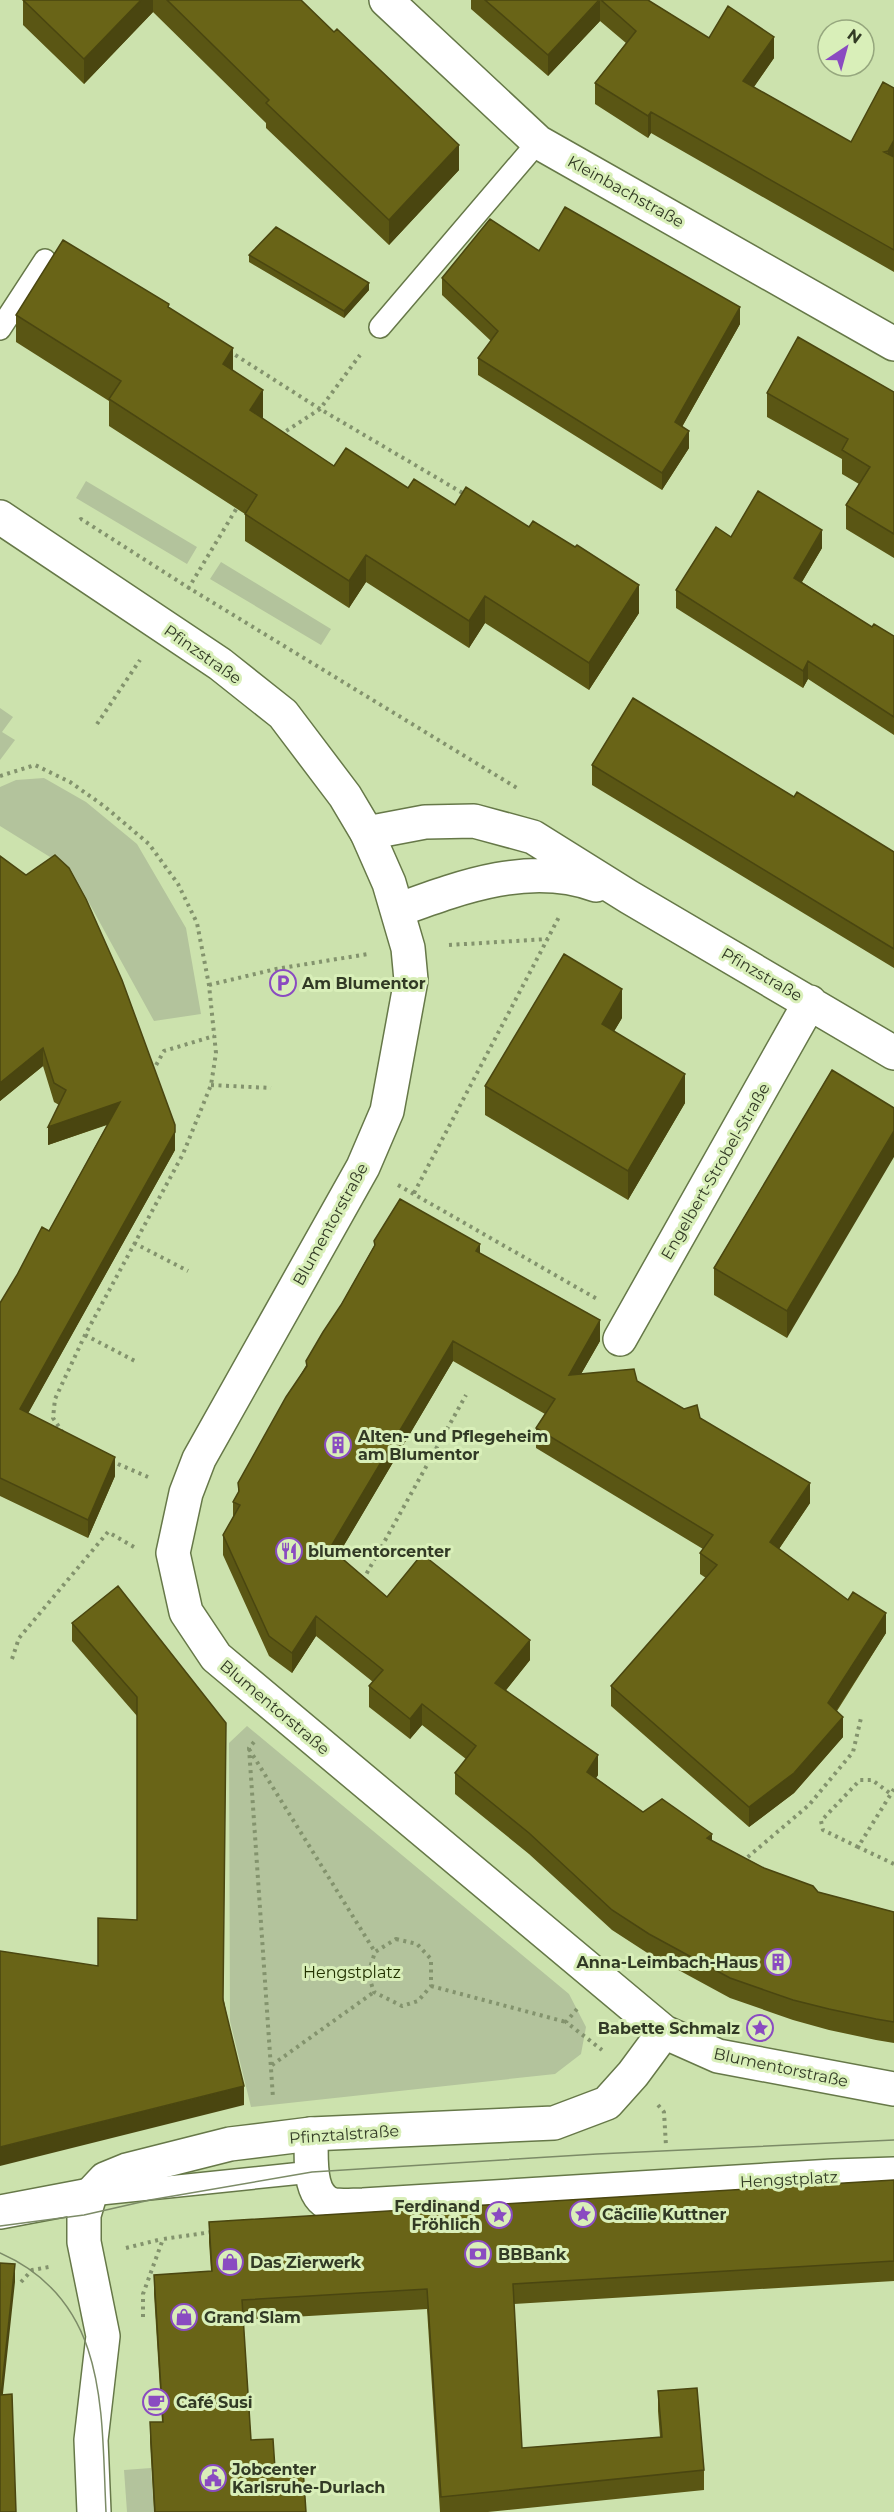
<svg xmlns="http://www.w3.org/2000/svg" width="894" height="2512" font-family="Montserrat,sans-serif">
<rect width="100%" height="100%" fill="#cce2ad"/>
<path fill="#b3c39c" d="M86 481 197 547 187 564 76 498Z
M221 562 331 629 321 645 210 579Z
M0 708 13 717 2 732 15 740 0 760Z
M44 778 86 802 137 844 186 928 201 1014 154 1021 71 870 0 826V787L16 780Z
M247 1726 569 1994 586 2027 581 2054 555 2074 251 2107 230 2021 229 1743Z
M151 2468 154 2512H127L124 2470Z"/>
<g fill="none" stroke-linecap="round" stroke-linejoin="round">
<defs>
<path id="service" d="M380 327 538 142
M0 329 45 260
M91 2195 312 2172"/>
<path id="minor" d="M386 0 538 142 894 344
M367 833 425 822 474 821 533 837 629 897 894 1053
M398 910C461 887 530 861 596 885
M620 1339 810 1002
M311 2134C312 2155 306 2199 334 2205 343 2206 354 2205 363 2205L833 2176 894 2174
M0 2212 90 2195"/>
<path id="secondary" d="M0 517 220 664 283 714 345 796 367 833 389 883 408 948 411 980 387 1111 363 1167 199 1459 186 1493 173 1553 186 1612 216 1657 664 2032 718 2056 894 2089
M94 2512 91 2440 103 2336 84 2242V2215L90 2195 105 2179 127 2170 230 2144 311 2134 554 2123 607 2103 633 2074 664 2032"/>
</defs>
<use href="#service" stroke="#667848" stroke-width="24"/>
<use href="#minor" stroke="#667848" stroke-width="36"/>
<use href="#secondary" stroke="#667848" stroke-width="36"/>
<path stroke="#83936d" stroke-width="4" stroke-dasharray="3 4.5" stroke-linecap="butt" d="M229 351 320 409 466 495
M280 435 320 409 360 355
M80 520 81 519 189 588 517 788
M188 589 238 506
M97 724 140 660
M0 776 35 765 70 782 104 806 149 844 178 884 197 923 209 985 216 1053 211 1085 183 1154 85 1335 55 1399 53 1418 63 1433
M449 945 548 939
M209 985 276 969 368 954
M150 1068 155 1067 164 1051 214 1036
M211 1085 271 1088
M398 1185 597 1299
M414 1193 559 917
M134 1243 188 1271
M85 1335 135 1361
M111 1461 148 1477
M363 1580 466 1395
M12 1659 19 1638 108 1532 134 1547
M254 1742 249 1748 273 2098
M249 1749 375 1952
M894 1789 858 1847 894 1864
M858 1847 823 1830 821 1821 860 1780H872L891 1794
M742 1862 809 1805 853 1752 861 1718
M396 1939 417 1944 431 1959V1986L418 2001 402 2006 374 1992 368 1974 375 1952Z
M431 1986 566 2022
M577 2009 566 2022 602 2050
M272 2065 374 1992
M658 2105 664 2112 666 2146
M126 2248 162 2239
M21 2282 32 2270 49 2267
M143 2317V2294L163 2239 212 2232"/>
<use href="#service" stroke="#fff" stroke-width="21"/>
<use href="#minor" stroke="#fff" stroke-width="33"/>
<use href="#secondary" stroke="#fff" stroke-width="33"/>
<path stroke="#7c8b67" stroke-width="1.5" d="M0 2226 84 2215 150 2200 312 2172 597 2154 894 2140
M0 2253C109 2301 101 2411 106 2512"/>
</g>
<path fill="#5a5614" d="M23 0H301L459 170 389 245 266 128V123L153 12 84 84 23 25Z
M471 0H648L709 38 774 58 754 87 851 142 894 88V272L651 133 648 138 595 104V83L626 43 600 21 548 76 471 9Z
M539 251 740 324 682 427 689 448 662 490 478 375V358L491 341 442 295V278Z
M249 255 369 290 344 318 249 262Z
M169 308 233 371 263 417 262 419 334 466 408 488 455 505 639 613 589 690 485 623 469 648 366 582 349 608 245 541V514L109 426V401L16 342V315Z
M894 392V558L846 529V505L859 484 842 474V459L767 417V393Z
M731 537 822 548 802 582 872 627 894 636V735L808 679 803 688 676 608V590Z
M592 765 794 797 894 852V968L592 785Z
M0 856 175 1150 28 1413 115 1476 88 1538 0 1496V1303L49 1231 107 1125 48 1145 59 1105 54 1102 43 1066 0 1101Z
M622 1018 614 1031 685 1103 628 1200 485 1115V1086Z
M832 1070 787 1338 714 1295V1268Z
M374 1241 480 1253 600 1341 581 1374 637 1381 700 1418 810 1503 779 1549 886 1633 837 1711 843 1737 794 1793 749 1827 611 1706V1686L706 1578 700 1574V1553L703 1549 536 1448V1428L545 1414 453 1361 338 1555 387 1597 530 1660 505 1691 598 1775 596 1778 643 1812 712 1841 764 1868 818 1892 894 1912V2043L876 2040 829 2030 793 2020 730 1998 649 1954 612 1930 529 1854 455 1794V1773L466 1759 422 1725 410 1739 369 1707V1686L373 1682 316 1636 292 1673 269 1656 223 1555V1535L233 1518V1502L238 1493V1483L341 1305 374 1246Z
M118 1586 224 2001 244 2105 98 1966 137 1920V1716L72 1641V1623Z
M894 2180V2281L514 2304 522 2448 660 2437 658 2411V2391L704 2470V2490L488 2512H440L427 2309 243 2320 251 2440 275 2469 306 2512H154L150 2442V2422H162L154 2294V2275L211 2271 209 2242V2222Z"/>
<path fill="#4a4610" d="M141 0H153V12L84 84V59Z
M600 0V21L548 76V55Z
M774 37V58L743 102V81Z
M651 112V133L648 138V116Z
M894 140V162L888 173V151Z
M459 145V170L389 245V220Z
M369 283V290L344 318V311Z
M740 307V324L675 439V422Z
M233 348V375L223 364Z
M263 390V417L250 438V410Z
M689 431V448L662 490V473Z
M822 530V548L794 595V578Z
M366 555V582L349 608V581Z
M639 585V613L589 690V663Z
M485 596V623L469 648V621Z
M808 661V679L803 688V671Z
M622 989V1018L602 1052V1024Z
M43 1048V1066L0 1101V1083Z
M685 1074V1103L628 1200V1171Z
M120 1102V1120L48 1145V1127Z
M894 1131V1157L787 1338V1311Z
M175 1132V1150L20 1428V1409Z
M480 1244V1264L476 1251Z
M600 1320V1341L569 1395V1375Z
M453 1341V1361L330 1569V1548Z
M115 1457V1476L88 1538V1520Z
M810 1483V1503L770 1562V1542Z
M886 1613V1633L828 1723V1703Z
M316 1616V1636L292 1673V1653Z
M530 1640V1660L495 1704V1683Z
M422 1704V1725L410 1739V1719Z
M843 1717V1737L794 1793 749 1827V1807Z
M598 1755V1775L587 1792V1772Z
M712 1834V1854L707 1838Z
M244 2086V2105L0 2166V2147Z
M15 2264V2282L1 2412V2395Z"/>
<path fill="#696417" stroke="#4a4610" stroke-width="1.5" d="M23 0H141L84 59Z
M167 0H301L334 32 337 29 459 145 389 220 266 103 269 100Z
M485 0H599L548 55Z
M601 0H648L709 38 728 6 774 37 743 81 851 142 883 82 894 88V140L888 151 884 152 894 157V250L651 112 648 116 595 83 636 31Z
M565 207 740 307 675 422 689 431 662 473 478 358 498 331 442 278 490 219 539 251Z
M276 227 369 283 344 311 249 255Z
M63 240 169 304 168 307 233 348 223 364 263 390 250 410 334 466 346 448 408 488 414 479 455 505 466 487 529 527 533 521 575 547 577 545 639 585 589 663 485 596 469 621 366 555 349 581 245 514 257 495 109 399 121 381 16 315Z
M798 337 894 392V534L846 505 870 467 842 450 848 439 767 393Z
M758 491 822 530 794 578 872 627 874 624 894 636V717L808 661 803 671 676 590 716 527 731 537Z
M633 698 794 797 797 792 894 852V949L592 765Z
M55 855 69 868 86 899 122 980 175 1125V1132L20 1409 115 1457 88 1520 0 1478V1303L17 1275 42 1227 49 1231 120 1102 48 1127 66 1090 54 1083 43 1048 0 1083V856L26 875Z
M564 954 622 989 602 1024 685 1074 628 1171 485 1086Z
M832 1070 894 1108V1131L787 1311 714 1268Z
M400 1199 480 1244 476 1251 600 1320 569 1375 634 1369 637 1381 684 1409 697 1405 700 1418 810 1483 770 1542 848 1600 853 1592 886 1613 828 1703 843 1717 794 1773 749 1807 611 1686 717 1565 700 1553 713 1535 536 1428 555 1399 453 1341 330 1548 387 1597 422 1554 530 1640 495 1683 598 1755 587 1772 643 1812 662 1799 712 1834 707 1838 764 1868 813 1886 818 1892 894 1912V2022L876 2019 829 2009 793 2000 730 1978 649 1934 612 1910 529 1833 455 1773 476 1746 422 1704 410 1719 369 1686 383 1670 316 1616 292 1653 269 1636 223 1535 240 1505 233 1502 239 1491 238 1483 286 1397 307 1366 306 1361 323 1332 341 1305 375 1245 374 1241Z
M118 1586 226 1723 223 2000 244 2086 0 2147V1951L98 1966V1918L137 1920V1697L72 1623Z
M894 2180V2261L513 2284 522 2448 662 2437 658 2391 697 2388 704 2470 441 2497 427 2289 242 2300 251 2440 273 2439 275 2469 303 2468 306 2512H155L150 2422H163L154 2275 212 2271 209 2222Z
M0 2263 15 2264 1 2395 12 2394 16 2512H0Z"/>
<defs>
<symbol id="parking-ring" viewBox="-11 -11 22 22"><circle r="9.5" fill="#d9efb9" stroke="#8a4bc1" stroke-width="1.5"/><path d="M-3.5-5.5H1a3.5 3.5 0 0 1 0 7H-1V5.5H-3.5ZM-1-3.4V-.6H.8a1.4 1.4 0 0 0 0-2.8Z" fill="#8a4bc1"/></symbol>
<symbol id="building-ring" viewBox="-11 -11 22 22"><circle r="9.5" fill="#d9efb9" stroke="#8a4bc1" stroke-width="1.5"/><path d="M-4-6H4V6H1V3H-1V6H-4ZM-2.5-4.3h1.7v1.8h-1.7ZM.8-4.3h1.7v1.8H.8ZM-2.5-1h1.7V.8h-1.7ZM.8-1h1.7V.8H.8Z" fill="#8a4bc1"/></symbol>
<symbol id="restaurant-ring" viewBox="-11 -11 22 22"><circle r="9.5" fill="#d9efb9" stroke="#8a4bc1" stroke-width="1.5"/><path d="M-5-6h1v4h1v-4h1v4h1v-4h1v5L-1.5 .5V6h-2V.5L-5-1ZM5-6V6H3V1.5H1.5Q1.5-4 5-6Z" fill="#8a4bc1"/></symbol>
<symbol id="sight-ring" viewBox="-11 -11 22 22"><circle r="9.5" fill="#d9efb9" stroke="#8a4bc1" stroke-width="1.5"/><path d="M0-6L1.8-2.2L6-1.7L2.9 1.2L3.7 5.4L0 3.3L-3.7 5.4L-2.9 1.2L-6-1.7L-1.8-2.2Z" fill="#8a4bc1"/></symbol>
<symbol id="bank-ring" viewBox="-11 -11 22 22"><circle r="9.5" fill="#d9efb9" stroke="#8a4bc1" stroke-width="1.5"/><path d="M-6-4H6V4H-6ZM0-2.3a2.3 2.3 0 1 0 0 4.6a2.3 2.3 0 1 0 0-4.6Z" fill="#8a4bc1"/></symbol>
<symbol id="shop-ring" viewBox="-11 -11 22 22"><circle r="9.5" fill="#d9efb9" stroke="#8a4bc1" stroke-width="1.5"/><path d="M-5-2.5h2.3a2.7 3.5 0 0 1 5.4 0H5L5.5 6h-11ZM-1.5-2.5h3a1.5 2.3 0 0 0-3 0Z" fill="#8a4bc1"/></symbol>
<symbol id="cafe-ring" viewBox="-11 -11 22 22"><circle r="9.5" fill="#d9efb9" stroke="#8a4bc1" stroke-width="1.5"/><path d="M-5.5-4.5H6V0H3Q3 3.5 0 3.5H-2.5Q-5.5 3.5-5.5 0ZM3-3.2v2h1.7v-2ZM-6 4.5H4V6H-6Z" fill="#8a4bc1"/></symbol>
<symbol id="civic-ring" viewBox="-11 -11 22 22"><circle r="9.5" fill="#d9efb9" stroke="#8a4bc1" stroke-width="1.5"/><path d="M-.6-6.5H3V-4.5H.6V-3L4-1V1h2V6H-6V1h2V-1L-.6-3ZM-1.2 2.5V6h2.4V2.5Z" fill="#8a4bc1"/></symbol>
</defs>
<g fill-rule="evenodd">
<use href="#parking-ring" x="268" y="968" width="30" height="30"/>
<use href="#building-ring" x="323" y="1430" width="30" height="30"/>
<use href="#restaurant-ring" x="274" y="1536" width="30" height="30"/>
<use href="#building-ring" x="763" y="1947" width="30" height="30"/>
<use href="#sight-ring" x="745" y="2013" width="30" height="30"/>
<use href="#sight-ring" x="568" y="2199" width="30" height="30"/>
<use href="#sight-ring" x="484" y="2200" width="30" height="30"/>
<use href="#bank-ring" x="463" y="2239" width="30" height="30"/>
<use href="#shop-ring" x="215" y="2247" width="30" height="30"/>
<use href="#shop-ring" x="169" y="2302" width="30" height="30"/>
<use href="#cafe-ring" x="141" y="2387" width="30" height="30"/>
<use href="#civic-ring" x="198" y="2463" width="30" height="30"/>
</g>
<g text-anchor="middle" stroke-width="6" stroke-linejoin="round" paint-order="stroke">
<g font-size="16" fill="#323a25" stroke="#d9efb9">
<text transform="translate(626 191) rotate(29)" y="6">Kleinbachstraße</text>
<text transform="translate(203 654) rotate(35)" y="6">Pfinzstraße</text>
<text transform="translate(762 974) rotate(30)" y="6">Pfinzstraße</text>
<text transform="translate(715 1171) rotate(-60)" y="6">Engelbert-Strobel-Straße</text>
<text transform="translate(330 1224) rotate(-61)" y="6">Blumentorstraße</text>
<text transform="translate(275 1707) rotate(40)" y="6">Blumentorstraße</text>
<text transform="translate(781 2067) rotate(12)" y="6">Blumentorstraße</text>
<text transform="translate(344 2134) rotate(-4)" y="6">Pfinztalstraße</text>
<text transform="translate(789 2179) rotate(-3)" y="6">Hengstplatz</text>
</g>
<g font-size="16" font-weight="bold" fill="#323a25" stroke="#d9efb9" text-anchor="start">
<text x="302" y="989">Am Blumentor</text>
<text x="358" y="1442">Alten- und Pflegeheim<tspan x="358" dy="18">am Blumentor</tspan></text>
<text x="308" y="1557">blumentorcenter</text>
<text x="758" y="1968" text-anchor="end">Anna-Leimbach-Haus</text>
<text x="740" y="2034" text-anchor="end">Babette Schmalz</text>
<text x="480" y="2212" text-anchor="end">Ferdinand<tspan x="480" dy="18">Fröhlich</tspan></text>
<text x="602" y="2220">Cäcilie Kuttner</text>
<text x="498" y="2260">BBBank</text>
<text x="250" y="2268">Das Zierwerk</text>
<text x="204" y="2323">Grand Slam</text>
<text x="176" y="2408">Café Susi</text>
<text x="232" y="2475">Jobcenter<tspan x="232" dy="18">Karlsruhe-Durlach</tspan></text>
</g>
<g font-size="16" fill="#233200" stroke="#d9efb9">
<text x="352" y="1978">Hengstplatz</text>
</g>
</g>
<g transform="translate(846 48) rotate(36)"><circle r="28" fill="#d9efb9" stroke="#96a77e" stroke-width="1.5"/>
<path d="M0-4.5L10 22L0 15L-10 22Z" fill="#8a4bc1"/>
<text y="-9" font-size="16" font-weight="bold" text-anchor="middle" fill="#323a25">N</text>
</g>
</svg>
